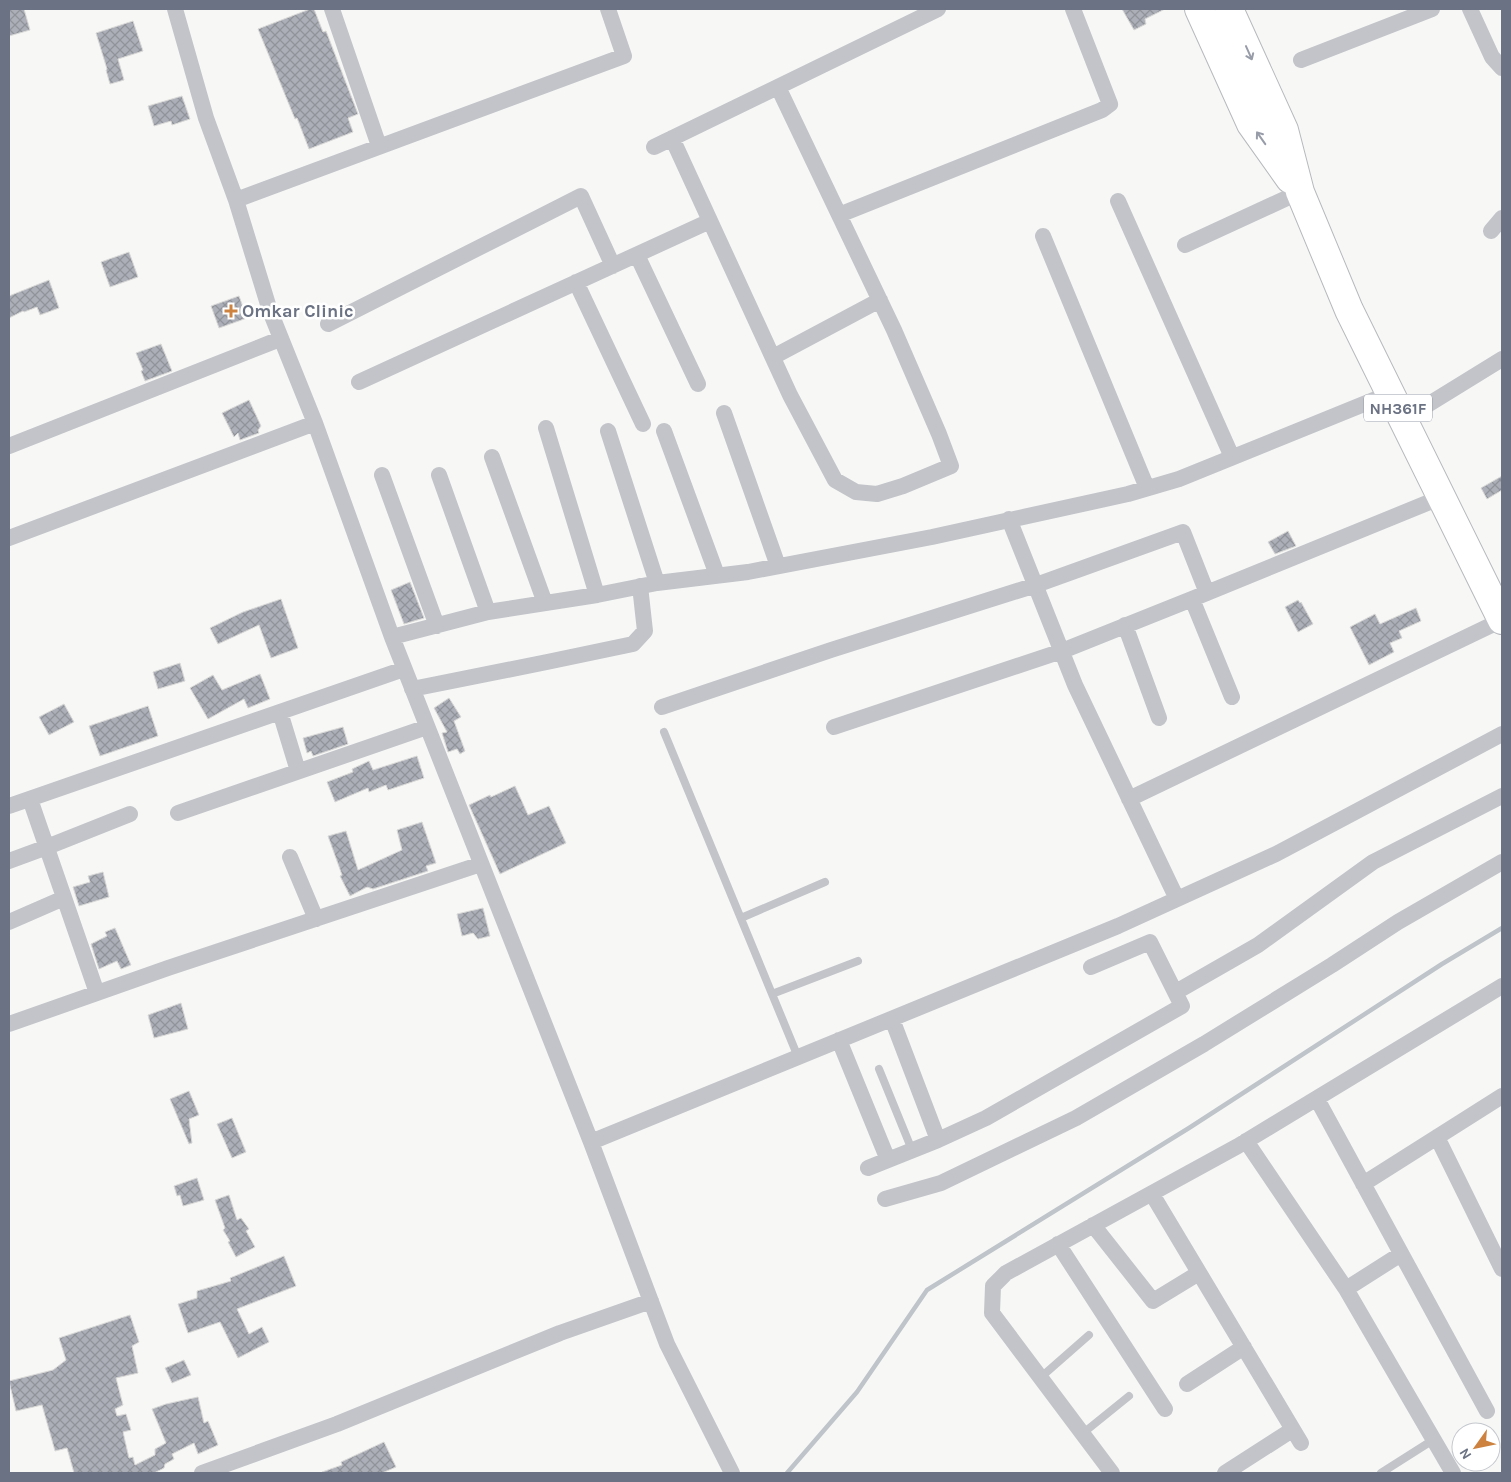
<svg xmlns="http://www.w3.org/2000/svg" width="1511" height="1482" font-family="Karla,sans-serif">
<defs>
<pattern id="building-cross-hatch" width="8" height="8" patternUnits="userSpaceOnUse" patternTransform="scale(1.25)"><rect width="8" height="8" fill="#acafb7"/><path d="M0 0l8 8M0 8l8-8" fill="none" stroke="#90939a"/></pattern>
</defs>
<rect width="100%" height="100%" fill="#f7f8f6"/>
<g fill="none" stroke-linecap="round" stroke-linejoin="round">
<path stroke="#bec4ca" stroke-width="4.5" d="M787 1473 857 1392 927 1290 1189 1128 1442 964 1502 928"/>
</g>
<path fill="url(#building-cross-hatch)" stroke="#d9d9d8" d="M9 9H24L30 30 9 36Z
M310 9H314L323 32 326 31 358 114 348 118 353 132 309 149 297 118 295 119 258 29Z
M1122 9H1165L1145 19 1146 24 1134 30Z
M133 21 143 51 118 59 124 80 110 84 106 70 107 69 96 33Z
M182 96 190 119 172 125 171 121 154 126 148 106Z
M129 252 138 277 110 287 101 262Z
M49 280 59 308 40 315 37 307 24 312 23 311 9 318V296Z
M239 296 247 318 219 328 211 306Z
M161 344 172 371 145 381 141 371 143 370 136 353Z
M249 400 261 426 258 430 259 433 240 440 238 433 234 437 222 413Z
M1502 476V490L1487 499 1481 488Z
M1288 531 1296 546 1275 554 1268 542Z
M410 582 424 618 404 624 391 590Z
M281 599 298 648 271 658 259 625 218 644 210 628 243 612Z
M1298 600 1300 603 1301 602 1313 624 1298 632 1285 607Z
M1416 608 1421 621 1399 631 1402 638 1390 643 1394 652 1369 665 1350 627 1375 614 1380 624Z
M180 663 185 681 158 689 153 672Z
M260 674 270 699 248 708 244 699 208 719 190 688 213 675 222 690Z
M449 698 461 717 454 721 465 751 460 754 457 749 448 752 442 733 447 732 434 708Z
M64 704 74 722 49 735 39 717Z
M148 706 158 736 100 756 89 726Z
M343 727 348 744 313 756 311 751 307 753 303 738Z
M417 756 424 778 388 790 386 785 369 792 368 788 335 802 327 782 353 772 352 769 369 761 373 770Z
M515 786 528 815 549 806 566 843 500 874 469 805 490 795 491 797Z
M422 822 436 863 426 866 428 871 373 889 367 887 350 896 340 876 342 875 328 836 346 831 358 870 402 850 397 830Z
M103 872 109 897 79 906 73 887 90 882 88 876Z
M483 908 490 936 478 939 473 933 462 936 457 914Z
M115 928 131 965 121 969 117 961 99 969 91 944 107 936 105 932Z
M181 1003 188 1029 154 1038 148 1015Z
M189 1091 199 1115 189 1119 192 1143 189 1144 170 1099Z
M232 1118 246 1152 232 1158 217 1124Z
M197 1178 204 1200 183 1206 180 1195 177 1196 174 1186Z
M229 1195 237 1220 241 1218 249 1229 246 1231 255 1247 236 1257 228 1242 230 1241 223 1230 225 1228 215 1200Z
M284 1256 296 1286 237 1309 249 1334 262 1327 269 1342 238 1358 220 1322 188 1333 178 1304 197 1298V1291L231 1281 230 1278Z
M130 1315 139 1342 132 1346 138 1373 116 1378 123 1405 115 1409 117 1416 126 1414 131 1430 123 1432 129 1458 133 1457 135 1465 155 1455V1449L166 1443 152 1409 166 1404 198 1397 204 1423 208 1421 218 1445 198 1454 194 1443 172 1454 174 1459 165 1464 164 1468 154 1473H74L67 1448 55 1451 42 1405 16 1411 9 1381 53 1370 66 1360 59 1338Z
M184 1360 191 1375 172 1383 165 1368Z
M384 1442 396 1467 382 1473H323L322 1472 342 1465 341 1462Z"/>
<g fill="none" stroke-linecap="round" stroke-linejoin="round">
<defs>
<path id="highway" d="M1199 9 1251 124 1290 179
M1229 9 1284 130 1300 192 1349 310 1502 620"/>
</defs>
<use href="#highway" stroke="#b7b9bd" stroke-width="30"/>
<path stroke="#c2c4c9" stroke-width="8" d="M664 732 798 1057
M741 918 825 882
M772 994 858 961
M879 1069 912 1150
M1040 1378 1089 1335
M1082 1434 1129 1396
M1381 1473 1433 1440"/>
<path stroke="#c2c4c9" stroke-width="16" d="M175 9 206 118 236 200 270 311 315 423 392 637 591 1142 667 1344 732 1473
M332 9 379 146
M1470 9 1492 57 1502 68
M1301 60 1432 9
M672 138 790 395 835 480 856 492 877 494 903 486 951 466 939 434 894 330 778 87
M654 147 938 9
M236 200 624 56 608 9
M1118 201 1232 457
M839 215 1102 110 1110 104 1073 9
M1491 231 1502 218
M1043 236 1147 488
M1185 245 1300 192
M637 255 698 384
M576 282 643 424
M328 324 581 196 613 266
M773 357 880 300
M359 382 710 221
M724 413 778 566
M1403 420 1502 359
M546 428 597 595
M608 431 657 583
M664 431 717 575
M9 446 280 339
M492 457 545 603
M382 475 437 626
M439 475 488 612
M1009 519 1075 685 1177 899
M9 538 315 423
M1192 599 1232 697
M1125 625 1159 718
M392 637 488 612 597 595 657 583 748 572 932 537 1128 494 1179 479 1391 393
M412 689 547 662 633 644 645 631 640 586
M662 707 831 650 1036 585 1183 532 1207 593
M280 712 298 771
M834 727 1062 651 1192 599 1442 497
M30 799 97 993
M1129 799 1502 620
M9 806 404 669
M178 813 427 727
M290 857 316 919
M9 861 47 847 130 814
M9 922 64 898
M1176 992 1258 945 1373 862 1502 796
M892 1019 938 1140 986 1118 1182 1006 1150 942 1091 967
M9 1024 168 968 481 864
M839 1040 888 1160
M1317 1099 1487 1411
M1437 1137 1502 1269
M1246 1141 1346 1289 1453 1473
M591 1142 1118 926 1276 854 1502 734
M868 1168 938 1140
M1363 1184 1502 1096
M1152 1194 1301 1443
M885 1199 941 1183 1076 1118 1204 1044 1332 965 1398 922 1502 862
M1093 1225 1153 1301 1199 1273
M1058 1244 1165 1409
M1346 1289 1401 1254
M1187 1384 1244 1347
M202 1473 337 1424 560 1333 651 1301
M1112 1473 992 1313 993 1286 1006 1273 1238 1146 1502 986
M1225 1473 1292 1430"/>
<use href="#highway" stroke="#fff" stroke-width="28"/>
</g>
<defs><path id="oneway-shaft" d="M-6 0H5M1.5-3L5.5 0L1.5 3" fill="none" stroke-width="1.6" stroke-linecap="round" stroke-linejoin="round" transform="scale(1.25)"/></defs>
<g stroke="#979ca8">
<use href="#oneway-shaft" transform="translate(1249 53) rotate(66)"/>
<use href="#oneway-shaft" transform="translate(1261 138) rotate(-125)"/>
</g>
<path fill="#cd8240" stroke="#fff" stroke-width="2" d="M228.5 303.5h5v5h5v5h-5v5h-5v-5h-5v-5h5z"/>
<g text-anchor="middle" stroke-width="5" stroke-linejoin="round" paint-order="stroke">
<rect fill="#fff" stroke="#979ca8" stroke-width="1" x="1364" y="394.5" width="68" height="27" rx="4"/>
<g font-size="16" font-weight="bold" fill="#6b7283">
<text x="1398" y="414">NH361F</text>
</g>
<g font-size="18" font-weight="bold" fill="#6b7283" stroke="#fff" text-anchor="start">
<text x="242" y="317">Omkar Clinic</text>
</g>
</g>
<rect width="1511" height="1482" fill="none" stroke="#6b7283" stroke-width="20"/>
<g transform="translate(1476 1447) rotate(237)"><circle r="24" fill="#ffffff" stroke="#c4c7cd"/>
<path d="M0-4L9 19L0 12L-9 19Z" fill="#cd8240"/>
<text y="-8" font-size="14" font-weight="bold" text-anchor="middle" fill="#6b7283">N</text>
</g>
</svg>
